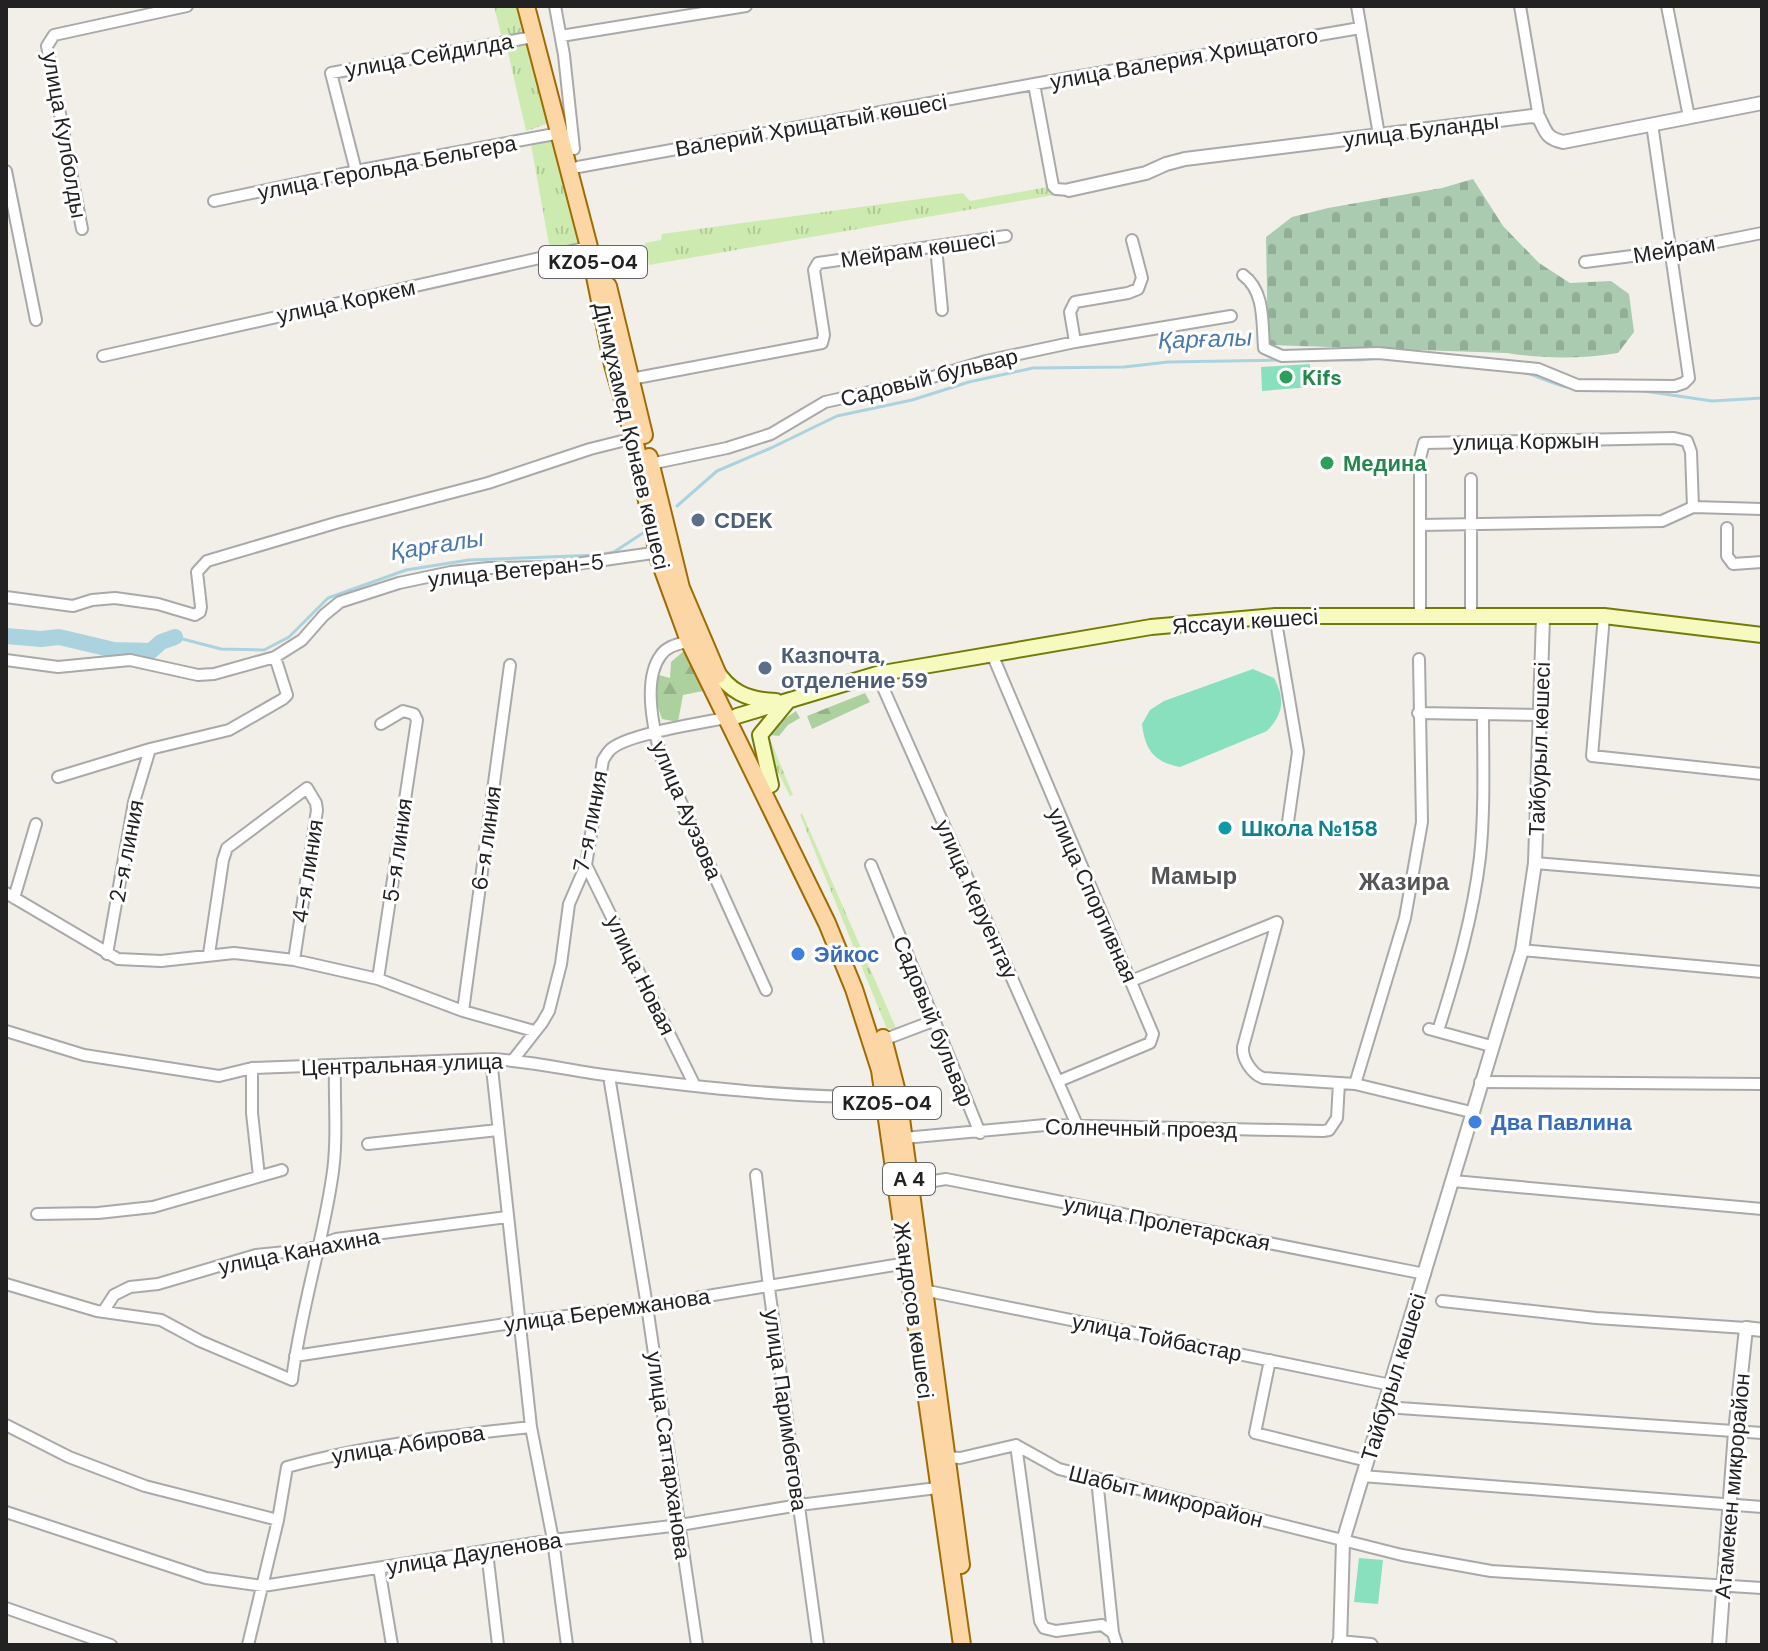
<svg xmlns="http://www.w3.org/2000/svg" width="1768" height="1651" font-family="'DM Sans',sans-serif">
<defs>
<pattern id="grass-tufts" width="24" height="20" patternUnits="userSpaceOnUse" patternTransform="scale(2)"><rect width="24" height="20" fill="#cdebb0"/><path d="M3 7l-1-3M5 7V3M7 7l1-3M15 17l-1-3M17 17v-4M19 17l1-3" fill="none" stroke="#b0c997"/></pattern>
<pattern id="forest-firs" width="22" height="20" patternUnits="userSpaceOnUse" patternTransform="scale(2)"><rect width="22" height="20" fill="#add19e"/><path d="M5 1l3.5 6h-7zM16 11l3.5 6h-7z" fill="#95b388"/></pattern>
<pattern id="cemetery-stones" width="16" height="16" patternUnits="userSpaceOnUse" patternTransform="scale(2)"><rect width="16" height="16" fill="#aacbaf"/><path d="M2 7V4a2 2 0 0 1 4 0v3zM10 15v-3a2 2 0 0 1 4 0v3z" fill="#92ae96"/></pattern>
</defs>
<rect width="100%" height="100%" fill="#f2efe9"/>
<path fill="url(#grass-tufts)" d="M494 6H520L526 38 503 42Z
M526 45 552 122 526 131 507 48Z
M556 134 579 242 550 250 530 139Z
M1053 186 1056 189 1054 195 649 265 645 243 661 240 662 234 963 193 970 201Z
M770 739 793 795 790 796 768 752Z
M802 813 896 1028 887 1029 800 815Z"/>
<path fill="url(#forest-firs)" d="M686 649 703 691 683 695 678 722 662 719 655 698 659 675 670 678 671 662Z
M865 693 870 702 812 729 807 716Z
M796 711 800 718 788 725 779 736 769 735 774 726Z"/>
<path fill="url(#cemetery-stones)" d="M1473 179 1503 226 1539 263 1570 283 1611 281 1629 294 1634 332 1618 353C1580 359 1544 359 1507 353L1268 345 1266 237 1292 217 1328 208 1442 188Z"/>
<path fill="#88e0be" d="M1310 364 1311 387 1262 391 1261 367Z
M1253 669 1274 678C1285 699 1284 713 1267 731L1180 767C1154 762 1145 750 1142 724L1150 710 1164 701Z
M1359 1558 1383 1560 1378 1604 1354 1602Z"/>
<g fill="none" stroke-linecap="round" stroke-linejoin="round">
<path stroke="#aad3df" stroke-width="3" d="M1297 360H1360L1381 358
M1528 373C1564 388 1577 392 1616 390
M1644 391 1712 401 1762 398
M677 506 717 471 771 448 837 416 912 400 969 382 1033 368 1124 367 1168 362 1281 360
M175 637 221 649 264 650 289 637 328 598 406 570 469 560 599 555 614 552 646 531"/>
<path stroke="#aad3df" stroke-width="16" d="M6 636 41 639 59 637 114 650 151 651 161 642 175 637"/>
<defs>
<path id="minor" d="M555 6 564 55 574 149
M1357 6 1379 135
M1520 6 1539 118
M1667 6 1689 117
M561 36 746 6
M1034 84 1053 186 1056 189 1069 190
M578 167 1034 84 1360 28
M6 171 36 320
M356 171 331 73 533 37
M214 201 356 171 560 133
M82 229 47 46 54 35 187 6
M1132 240 1142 278 1138 289 1128 293 1075 302 1070 312 1075 342 1231 316
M936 247 942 310
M1585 262 1671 251 1762 233
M1243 275C1265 291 1262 322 1264 348L1282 356 1378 353 1538 369 1577 385 1675 386 1684 383 1689 378 1652 124
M103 356 589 247
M631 379 822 343 824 335 814 270 818 263 1006 236
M650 464 727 448 771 434 825 402 919 381 986 361 1075 342
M1471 479V616
M1693 507 1762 509
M1420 525 1662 521 1693 507
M1727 528V556L1733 564 1762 562
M6 597 73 606 92 600 115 598 158 604 195 615 200 612 201 607 197 572 207 561 339 522 488 483 590 449 634 438
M1275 616 1298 752 1288 822
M1420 616V458L1424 443 1674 438 1687 441 1691 452 1693 507
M1604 616 1592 756 1762 774
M689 641C679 644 667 646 661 655 642 680 654 732 662 760L766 990
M992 654 1153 1034 1150 1043 1059 1081
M6 660 58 667 130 660 198 675 214 674 275 657 302 640 324 615 340 602 399 583 451 572 489 568 555 567 660 552
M877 674 1077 1125
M1418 713 1540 715
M58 777 150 749 229 730 283 699 287 695 275 657
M1535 863 1762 882
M586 865 695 1086
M871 865 980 1133
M6 893 118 959 161 961 234 953 294 960 378 979 463 1011 534 1031
M14 898 36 824
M1277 922 1243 1047C1242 1059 1252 1074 1263 1078L1355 1084 1471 1112
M1522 950 1762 972
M107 954 134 802 150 749
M209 954 223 860 227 848 307 788 316 803 317 810 294 960
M378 979 417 720 414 714 403 711 381 724
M1131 981 1277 922
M463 1011 510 665
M1429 1029 1491 1046
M6 1031 84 1055 219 1076 252 1068 491 1059C532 1061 572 1071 612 1076 704 1088 795 1098 887 1097
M1438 1031C1456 974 1473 917 1480 857 1485 810 1483 761 1483 714
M883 1040 933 1021
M491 1059 531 1427 553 1540 567 1645
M513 1060 542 1023 549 1011 561 964 569 904 586 865 603 760C605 757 607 753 610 750 625 734 707 722 731 717
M252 1068V1113L259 1176
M609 1076 647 1306 697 1645
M1480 1082 1762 1084
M1355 1084 1405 918 1422 822 1419 659
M904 1138 1045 1125 1323 1131 1329 1130 1337 1118 1339 1083
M368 1144 498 1130
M756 1175 769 1288 818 1645
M1453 1181 1762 1209
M909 1185 946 1179 1425 1274
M37 1214 98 1213 153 1207 282 1170
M6 1284 97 1311 161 1320 200 1341 292 1380C300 1312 322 1246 332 1178 338 1142 334 1103 335 1066
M923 1290 1391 1385
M1442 1301 1596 1318 1746 1328
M103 1312 114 1295 130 1287 158 1284 256 1255 306 1250 336 1239 507 1217
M295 1356 518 1322 647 1306 913 1262
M1270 1360 1255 1433 1367 1461
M1385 1407 1762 1433
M6 1425 69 1457 145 1486 278 1520
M1016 1445 1040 1621 1044 1628 1056 1631 1102 1625 1113 1633 1117 1645
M946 1457 960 1458 1016 1445 1059 1469 1402 1555 1491 1571 1762 1588
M1362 1476 1762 1507
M1097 1479 1113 1633
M6 1512 206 1578 263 1586 553 1540 680 1525 799 1505 945 1487
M487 1552 498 1645
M379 1568 392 1645
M6 1608 111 1645
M248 1645 278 1520 287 1467C367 1445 448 1436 531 1427"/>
<path id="tertiary" d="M1069 190 1146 173 1166 164 1185 159 1532 116 1539 118C1546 132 1546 138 1563 142L1762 103
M1339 1642 1371 1645
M1340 1645 1343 1541 1522 950 1535 863 1543 617
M1719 1645 1735 1432 1746 1328 1762 1330"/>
<path id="secondary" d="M714 667C729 692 747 700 776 701
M737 716 877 674 1151 627 1275 616H1604L1762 635
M771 785 760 735 788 701"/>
<path id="primary" d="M526 6 589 247 613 365 634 438 659 559 689 641 827 923 854 989 880 1070 962 1645
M608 286 644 435
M649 457 681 588 718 675
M883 1038 898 1096 961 1565"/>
</defs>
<use href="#minor" stroke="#a9a9a9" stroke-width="14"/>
<use href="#tertiary" stroke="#a9a9a9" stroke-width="16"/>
<use href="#secondary" stroke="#707d05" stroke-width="18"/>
<use href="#primary" stroke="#a06b00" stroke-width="20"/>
<use href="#minor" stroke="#fff" stroke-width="10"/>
<use href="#tertiary" stroke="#fff" stroke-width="12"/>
<use href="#secondary" stroke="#f7fabf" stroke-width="14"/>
<use href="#primary" stroke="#fcd6a4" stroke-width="16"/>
</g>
<g fill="#2e9e5b" stroke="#fff" stroke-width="3">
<circle cx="1286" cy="377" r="8"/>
<circle cx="1327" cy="463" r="8"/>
</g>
<g fill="#5c6f8a" stroke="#fff" stroke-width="3">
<circle cx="698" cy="520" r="8"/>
<circle cx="765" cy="668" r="8"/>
</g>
<circle fill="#0f9aa8" stroke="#fff" stroke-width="3" cx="1225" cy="828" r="8"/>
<g fill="#3f7fe0" stroke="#fff" stroke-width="3">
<circle cx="798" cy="954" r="8"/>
<circle cx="1475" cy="1122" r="8"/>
</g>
<g text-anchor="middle" stroke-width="6" stroke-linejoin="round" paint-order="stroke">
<g fill="#fff" stroke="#646464" stroke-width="2">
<rect x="539" y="246" width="108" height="32" rx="6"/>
<rect x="833" y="1087" width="108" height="32" rx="6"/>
<rect x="883" y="1163" width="52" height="32" rx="6"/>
</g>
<g font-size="20" font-weight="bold" fill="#222">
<text x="593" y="269">KZ05-04</text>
<text x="887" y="1110">KZ05-04</text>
<text x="909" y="1186">А 4</text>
</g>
<g font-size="22" fill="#222" stroke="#fff">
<text transform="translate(429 55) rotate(-10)" y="8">улица Сейдилда</text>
<text transform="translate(1184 58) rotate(-10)" y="8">улица Валерия Хрищатого</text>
<text transform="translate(811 125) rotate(-10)" y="8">Валерий Хрищатый көшесі</text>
<text transform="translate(1421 130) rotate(-7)" y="8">улица Буланды</text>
<text transform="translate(65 135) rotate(80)" y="8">улица Кулболды</text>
<text transform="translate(387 167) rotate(-11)" y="8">улица Герольда Бельгера</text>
<text transform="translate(918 249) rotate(-8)" y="8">Мейрам көшесі</text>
<text transform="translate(1674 249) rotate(-9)" y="8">Мейрам</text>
<text transform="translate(346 301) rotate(-12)" y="8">улица Коркем</text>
<text transform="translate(929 377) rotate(-14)" y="8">Садовый бульвар</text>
<text transform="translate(632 436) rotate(77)" y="8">Дінмұхамед Қонаев көшесі</text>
<text transform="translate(1526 441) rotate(-1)" y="8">улица Коржын</text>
<text transform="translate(516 570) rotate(-6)" y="8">улица Ветеран-5</text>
<text transform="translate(1245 621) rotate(-4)" y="8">Яссауи көшесі</text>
<text transform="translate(1539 749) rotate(-88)" y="8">Тайбурыл көшесі</text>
<text transform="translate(687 810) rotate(67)" y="8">улица Ауэзова</text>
<text transform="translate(590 821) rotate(-79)" y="8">7-я линия</text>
<text transform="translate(486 838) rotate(-82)" y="8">6-я линия</text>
<text transform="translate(397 850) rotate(-82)" y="8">5-я линия</text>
<text transform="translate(126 851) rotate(-79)" y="8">2-я линия</text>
<text transform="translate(307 871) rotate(-81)" y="8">4-я линия</text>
<text transform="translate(1093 895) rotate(66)" y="8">улица Спортивная</text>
<text transform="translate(977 899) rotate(66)" y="8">улица Керуентау</text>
<text transform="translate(641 975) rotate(64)" y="8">улица Новая</text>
<text transform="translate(934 1021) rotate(68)" y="8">Садовый бульвар</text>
<text transform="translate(402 1064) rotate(-2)" y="8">Центральная улица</text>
<text transform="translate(1141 1128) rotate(1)" y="8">Солнечный проезд</text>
<text transform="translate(1167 1223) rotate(11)" y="8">улица Пролетарская</text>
<text transform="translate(299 1251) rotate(-11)" y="8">улица Канахина</text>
<text transform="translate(607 1310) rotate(-8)" y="8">улица Беремжанова</text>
<text transform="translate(914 1310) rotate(82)" y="8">Жандосов көшесі</text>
<text transform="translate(1157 1337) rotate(11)" y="8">улица Тойбастар</text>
<text transform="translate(1393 1377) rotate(-73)" y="8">Тайбурыл көшесі</text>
<text transform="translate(786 1410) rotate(82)" y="8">улица Паримбетова</text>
<text transform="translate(408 1444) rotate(-9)" y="8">улица Абирова</text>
<text transform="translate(669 1455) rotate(82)" y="8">улица Саттарханова</text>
<text transform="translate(1732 1486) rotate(-85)" y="8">Атамекен микрорайон</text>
<text transform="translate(1166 1496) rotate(14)" y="8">Шабыт микрорайон</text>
<text transform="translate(474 1553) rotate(-9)" y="8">улица Дауленова</text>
</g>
<g font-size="22" font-weight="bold" fill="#27864d" stroke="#fff" text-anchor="start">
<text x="1302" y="385">Kifs</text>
<text x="1343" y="471">Медина</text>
</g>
<g font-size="22" font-weight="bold" fill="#4e5e75" stroke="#fff" text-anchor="start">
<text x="714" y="528">CDEK</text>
<text x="781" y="663">Казпочта,<tspan x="781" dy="25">отделение 59</tspan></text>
</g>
<g font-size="22" font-weight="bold" fill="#0d838f" stroke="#fff" text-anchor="start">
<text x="1241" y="836">Школа №158</text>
</g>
<g font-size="22" font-weight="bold" fill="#366cbe" stroke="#fff" text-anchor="start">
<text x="814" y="962">Эйкос</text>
<text x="1491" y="1130">Два Павлина</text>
</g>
<g font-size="24" font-style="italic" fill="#4a7aab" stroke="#fff">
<text transform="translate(1205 339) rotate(-2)" y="8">Қарғалы</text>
<text transform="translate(437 545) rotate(-9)" y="8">Қарғалы</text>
</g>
<g font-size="24" font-weight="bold" fill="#555" stroke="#fff">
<text x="1194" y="884">Мамыр</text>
<text x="1404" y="890">Жазира</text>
</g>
</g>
<rect width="1768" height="1651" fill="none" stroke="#222222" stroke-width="16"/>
</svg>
